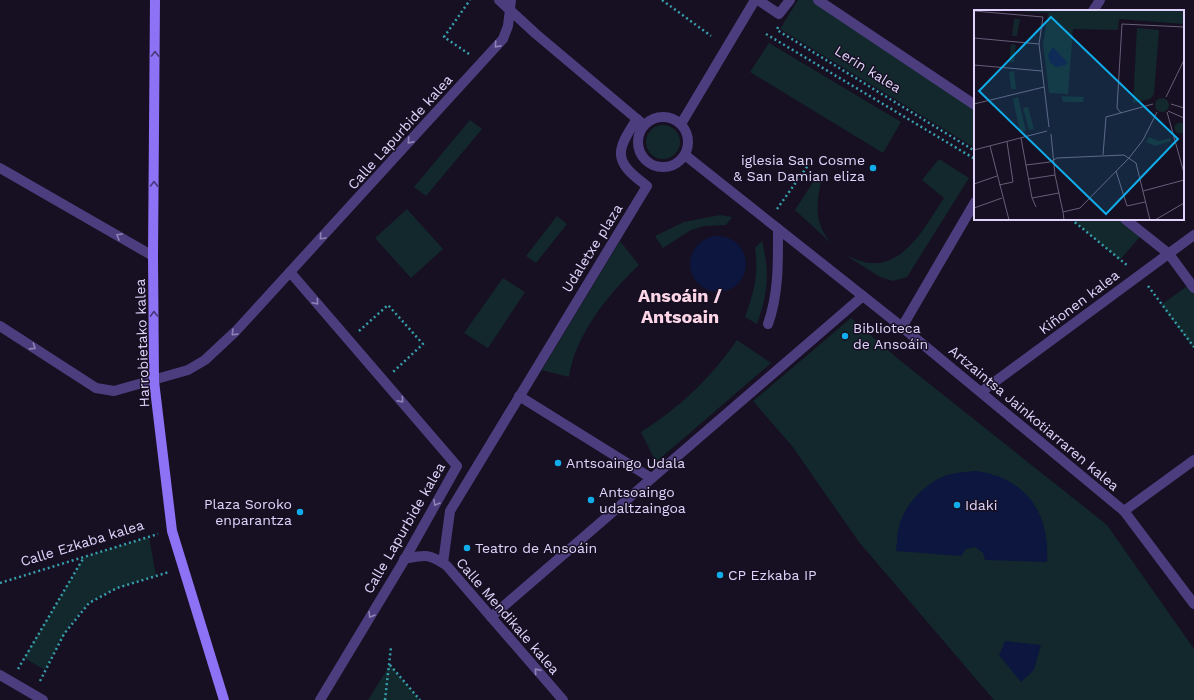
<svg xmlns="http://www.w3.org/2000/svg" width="1194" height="700" font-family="'Work Sans',sans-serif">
<rect width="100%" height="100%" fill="#161022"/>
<path fill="#13282c" d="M798 0H818L975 105V148L780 29Z
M769 43 901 122 883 153 750 72Z
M470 120 482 129 426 196 414 187Z
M646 142a17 17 0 1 1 34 0a17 17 0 1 1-34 0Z
M939 159 969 178 907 277 893 281 880 277 847 256C854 258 863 263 871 263 906 266 927 223 944 198L922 180Z
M819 173 822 176C817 202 812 222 832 244L795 210Z
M407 209 443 249 411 278 375 238Z
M720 215 732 217 726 225 705 226 691 230 663 248 655 236 684 222Z
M557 216 567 224 536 263 526 256Z
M1071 219H1126L1143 233 1120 260Z
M620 241 639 265C609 293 575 335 569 377L542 370Z
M762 241C770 273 768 293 757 324L745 317C754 293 759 273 755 248Z
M503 278 525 292 488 348 464 333Z
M1190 284 1194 290V349L1161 305Z
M851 318 897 358 1107 525 1194 649V700H994L859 542 792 446 753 401Z
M737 340 771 363 656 462 641 432C680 407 711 378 737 340Z
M149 537 156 576C133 583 109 589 90 603 73 615 55 651 45 670L24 658 84 557Z
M390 665 420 700H368Z"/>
<path fill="#0d163e" d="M690 264a28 28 0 1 1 56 0a28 28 0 1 1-56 0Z
M976 471C1026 478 1050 512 1047 562L985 560 983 553 975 547 966 549 961 556 896 551C897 544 897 537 898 530 903 505 927 480 951 474 959 472 968 472 976 471Z
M1005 641 1041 645 1034 670 1021 682 999 655Z"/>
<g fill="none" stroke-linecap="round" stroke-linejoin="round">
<path stroke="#379eac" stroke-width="2.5" stroke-dasharray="2 3" stroke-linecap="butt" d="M662 0 711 36
M778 27 777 30 975 151
M766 34 975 159
M469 54 444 37 470 0
M777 209 809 164
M1071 219 1128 266
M1148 286 1194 347
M359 331 388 305 423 344 393 372
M0 583 158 534
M390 665 420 700
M18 669 84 557
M40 681 64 634 89 603 117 588 169 572
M385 700 391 647"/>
<path stroke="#4c3e7e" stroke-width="10" d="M768 324C779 293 778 261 778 229"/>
<path stroke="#4c3e7e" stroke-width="10" d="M758 0 779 14 790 0
M818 0 975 105
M1125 219 1169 254 1194 288
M519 396 651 478
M443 563 450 511 647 186C613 161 615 152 637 119
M491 617 863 296"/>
<path stroke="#4c3e7e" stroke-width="10" d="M510 9 511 0
M1093 11 1100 0
M0 168 153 256
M290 272 457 466 402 564 320 700
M902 327 975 202
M981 392 1194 235
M1124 511 1194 460
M404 559C425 555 429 553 447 566L563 700
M0 675 43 700"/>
<path stroke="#4c3e7e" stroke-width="10" d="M499 0 536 34 644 125
M638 142a25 25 0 1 1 50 0a25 25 0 1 1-50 0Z
M681 124 755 0
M685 155 902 327 1124 511 1194 604
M0 326 96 388 114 391 188 370 205 360 236 331 503 39 508 26 510 9"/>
<path stroke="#8d72f5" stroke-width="10" d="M155 0 153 256 154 381 172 531 224 700"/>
</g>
<defs><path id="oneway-chevron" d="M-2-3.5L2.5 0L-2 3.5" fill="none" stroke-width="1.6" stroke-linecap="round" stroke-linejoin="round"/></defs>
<g stroke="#8f82b7">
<use href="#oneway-chevron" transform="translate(497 45) rotate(132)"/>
<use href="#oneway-chevron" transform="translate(410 141) rotate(132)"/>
<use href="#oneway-chevron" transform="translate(119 236) rotate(-150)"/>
<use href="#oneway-chevron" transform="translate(322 237) rotate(133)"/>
<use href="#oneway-chevron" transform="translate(316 302) rotate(49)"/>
<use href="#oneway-chevron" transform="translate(234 333) rotate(136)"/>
<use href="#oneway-chevron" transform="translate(33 347) rotate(33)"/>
<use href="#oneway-chevron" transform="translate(401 400) rotate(49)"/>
<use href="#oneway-chevron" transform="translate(436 503) rotate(120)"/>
<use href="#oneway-chevron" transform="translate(371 615) rotate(121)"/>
<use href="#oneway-chevron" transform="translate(537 671) rotate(-131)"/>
</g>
<g stroke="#463776">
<use href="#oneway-chevron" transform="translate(155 54) rotate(-89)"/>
<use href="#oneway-chevron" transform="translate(154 184) rotate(-89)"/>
<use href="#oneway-chevron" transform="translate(154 314) rotate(-91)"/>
</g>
<g fill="#11adeb" stroke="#161022" stroke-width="1.5">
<circle cx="873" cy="168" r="4"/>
<circle cx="845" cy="336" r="4"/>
<circle cx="558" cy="463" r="4"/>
<circle cx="591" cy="500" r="4"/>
<circle cx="957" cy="505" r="4"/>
<circle cx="300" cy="512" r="4"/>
<circle cx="467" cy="548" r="4"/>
<circle cx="720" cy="575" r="4"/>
</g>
<g text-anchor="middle" stroke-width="3" stroke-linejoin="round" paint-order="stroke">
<g font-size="14" fill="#e0d4fc" stroke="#161022">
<text transform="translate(868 69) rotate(32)" y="5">Lerin kalea</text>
<text transform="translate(400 132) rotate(-48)" y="5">Calle Lapurbide kalea</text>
<text transform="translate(592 248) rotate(-58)" y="5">Udaletxe plaza</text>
<text transform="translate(1079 302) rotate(-37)" y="5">Kiñonen kalea</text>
<text transform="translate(142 343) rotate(-92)" y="5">Harrobietako kalea</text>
<text transform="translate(1034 418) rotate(40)" y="5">Artzaintsa Jainkotiarraren kalea</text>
<text transform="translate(404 528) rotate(-60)" y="5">Calle Lapurbide kalea</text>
<text transform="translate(82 543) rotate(-17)" y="5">Calle Ezkaba kalea</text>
<text transform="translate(508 616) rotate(49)" y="5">Calle Mendikale kalea</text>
</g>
<g font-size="14" fill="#e0d4fc" stroke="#161022" text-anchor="start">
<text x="865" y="165" text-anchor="end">iglesia San Cosme<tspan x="865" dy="16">&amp; San Damian eliza</tspan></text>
<text x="853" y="333">Biblioteca<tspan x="853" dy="16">de Ansoáin</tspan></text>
<text x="566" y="468">Antsoaingo Udala</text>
<text x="599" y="497">Antsoaingo<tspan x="599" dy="16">udaltzaingoa</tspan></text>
<text x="292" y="509" text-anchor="end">Plaza Soroko<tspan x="292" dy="16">enparantza</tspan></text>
<text x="965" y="510">Idaki</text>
<text x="475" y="553">Teatro de Ansoáin</text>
<text x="728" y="580">CP Ezkaba IP</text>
</g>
<g font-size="18" font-weight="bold" fill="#fcd6e7" stroke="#161022">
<text x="680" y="302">Ansoáin /<tspan x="680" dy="21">Antsoain</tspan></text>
</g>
</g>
<g transform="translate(974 10)">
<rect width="210" height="210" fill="#161022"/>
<path d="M32 0H210V14L145 9 144 20 99 19 94 84 75 83 69 34 74 3ZM40 9H46L43 26H38ZM163 18 185 20 180 84 176 89 159 93ZM37 34 42 35 40 52H35ZM40 61 42 79H37L35 62ZM88 86 110 87 109 92H89ZM44 87 52 121 46 122 39 89ZM181 95a7 7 0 1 1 14 0a7 7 0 1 1-14 0ZM54 97 60 119 55 120 49 98ZM200.5 118a5.5 5.5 0 1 1 11 0a5.5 5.5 0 1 1-11 0ZM175 127 185 131 196 128 197 131 181 136 172 132Z" fill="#13282c"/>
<path d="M79 37 94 53 91 55 82 57 76 52 74 45Z" fill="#0d163e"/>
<path fill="none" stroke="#675e79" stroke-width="1" d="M0 1 69 7 65 34 75 117M0 28 65 34M0 55 68 61M192 87 210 50M0 94 70 77M197 94 210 98M194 101 210 108M193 102 210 163M147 103 143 98 148 14 210 17M77 124 81 165 89 202M47 128 58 188 62 197M16 136 35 210M0 140 73 121M129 145 132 107 179 94M52 155 76 152 83 148 150 145 162 153 176 210M142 161 153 196 171 192M55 169 81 165M0 174 23 166M25 175 39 172 33 132M169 181 210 170M58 188 85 183M0 198 28 188M90 210 89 202 106 198 155 148 169 130 183 102M181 210 210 193"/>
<path fill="#11adeb" fill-opacity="0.15" stroke="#11adeb" stroke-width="2" d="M77 7 204 129 132 204 5 81Z"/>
<rect width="210" height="210" fill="none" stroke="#e0d4fc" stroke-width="2"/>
</g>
</svg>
